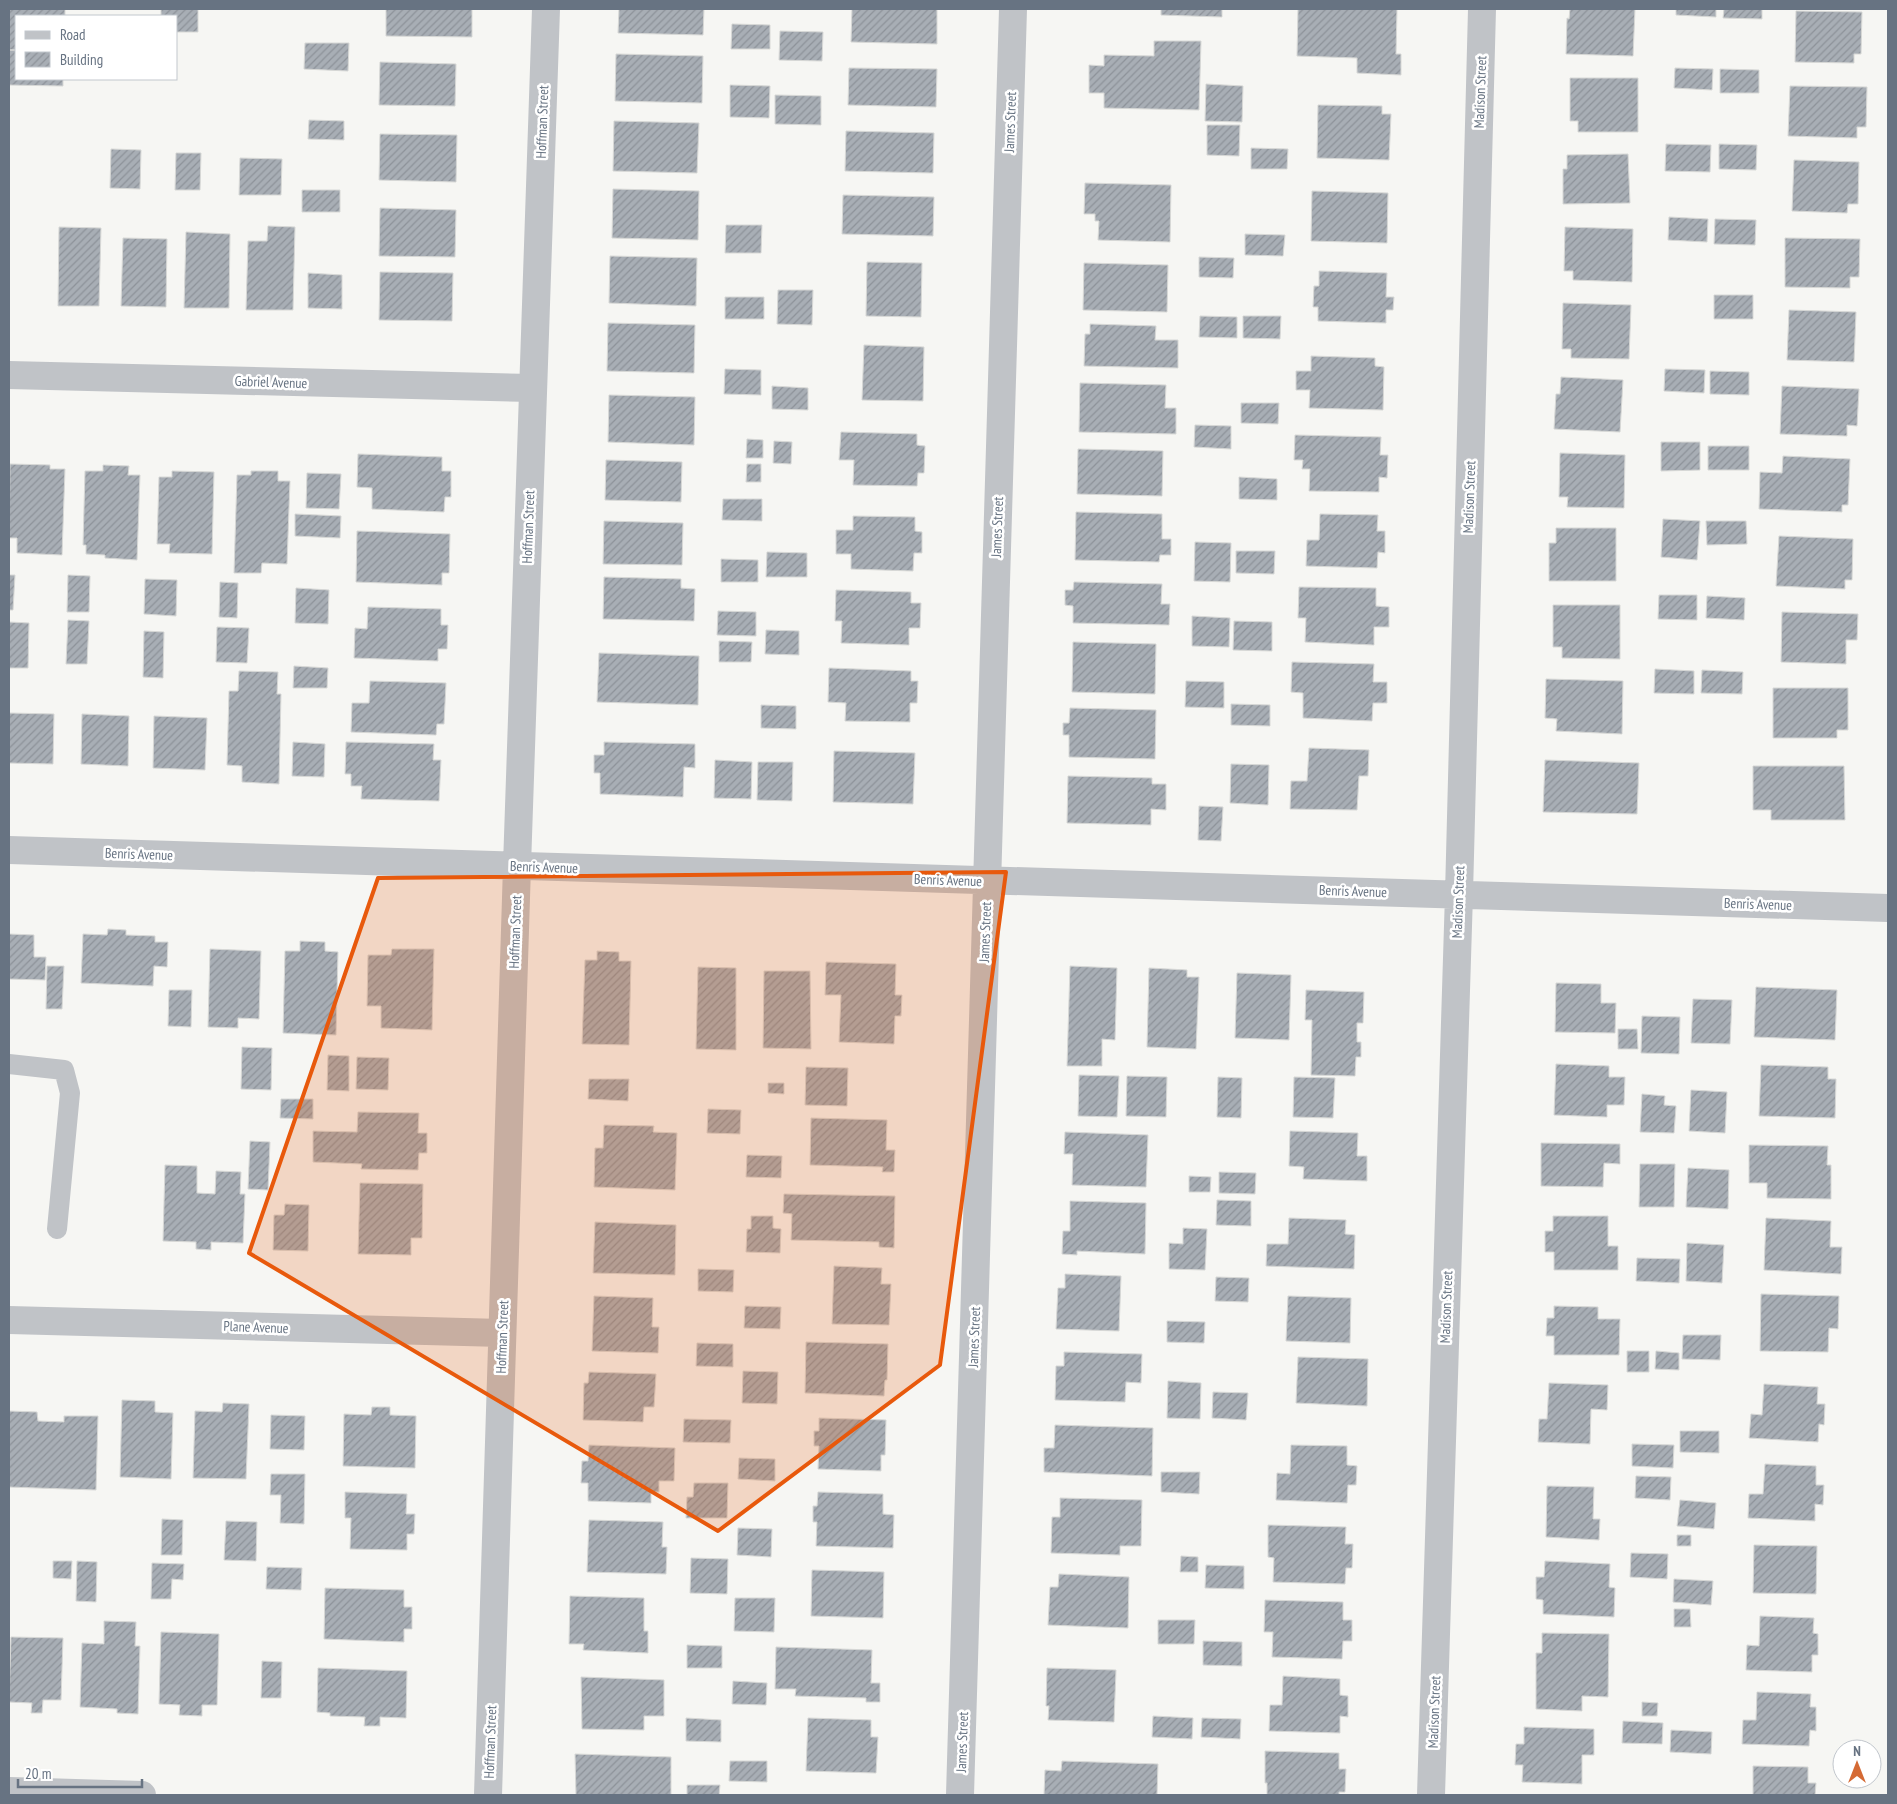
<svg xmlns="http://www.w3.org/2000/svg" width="1897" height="1804" font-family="'PT Sans Narrow',sans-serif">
<defs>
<pattern id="building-hatch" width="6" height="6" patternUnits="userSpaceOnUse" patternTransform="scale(1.25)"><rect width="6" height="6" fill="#a8aeb5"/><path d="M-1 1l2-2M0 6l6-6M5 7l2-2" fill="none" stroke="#8d9299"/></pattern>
</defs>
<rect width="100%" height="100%" fill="#f6f6f3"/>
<path fill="url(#building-hatch)" stroke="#d7d8d6" d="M9 9H65V16H16V50H9Z
M161 9H198V32H176V16H161Z
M386 9H472V37L386 36Z
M619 9H704L703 35 618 33Z
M852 9H937V44L851 42Z
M1161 9H1222V17L1161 15Z
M1298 9H1397L1396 54H1401V75L1357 73V58L1297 56Z
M1570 9H1635L1633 56 1566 54 1567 18 1569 19Z
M1676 9H1716V17L1676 15Z
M1724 9H1762V19L1723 18Z
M1796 11 1862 12 1861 54H1854V63L1795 62Z
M732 24 770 25V49H731Z
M780 31 823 32 822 61 779 60Z
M1154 41H1201L1199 110 1104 108V93H1089V65L1104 66V55L1154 56Z
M305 43H349L348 71 304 69Z
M9 50H16V79H63V86L9 85Z
M616 54 703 56 702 103 615 101Z
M380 62 456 64 455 106 379 105Z
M849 68 937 69 936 107 848 105Z
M1675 68 1713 69 1712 90 1674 88Z
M1720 69 1759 70V93H1720Z
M1570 78H1638V132H1578V121H1570Z
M1206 84 1243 86 1242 122 1205 121Z
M730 85 770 86 769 118 730 117Z
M1790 86 1867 87 1866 127H1857V138L1788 136Z
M775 95 821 96V125L775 124Z
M1318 105 1382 106V114H1391L1389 160 1317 158Z
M309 120 344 121V140L308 139Z
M614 121 699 123 697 173 613 171Z
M1207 125H1240L1239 156 1207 155Z
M846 131 934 133 933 173 845 171Z
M380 134 457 135 456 182 379 180Z
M1666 144 1711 145 1710 172 1665 171Z
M1719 144 1757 145 1756 170 1719 169Z
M1251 148 1288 149 1287 169H1251Z
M111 149 141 150 140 189 110 188Z
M176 153H201L200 190H175Z
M1628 154 1630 203 1563 204V169H1567V155Z
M240 158 282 159 281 195H239Z
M1794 160 1859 162 1858 204H1848L1847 213 1792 211Z
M1085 183 1171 185 1170 242 1098 240 1099 221H1095V214H1084Z
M613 189 699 191 698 240 612 238Z
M302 190H340V212H302Z
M1312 191 1388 193 1387 243 1311 241Z
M843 195 934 197 933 236 842 234Z
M380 208 456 210 455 257 379 256Z
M1669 217 1708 219 1707 242 1668 240Z
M1715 219 1756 220 1755 245 1714 244Z
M726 225H762L761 253H725Z
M268 226 295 227 293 310H246L248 241H267Z
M59 227 101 228 99 306H58Z
M1565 227 1633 229 1632 282 1573 280V271H1564Z
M186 232 230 234 229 308H184Z
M1245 234 1285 235 1283 256 1245 255Z
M123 238 167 239 166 307 121 306Z
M1785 238 1860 239 1859 277H1850V288L1785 287Z
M610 256 697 258 696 306 609 303Z
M1199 257 1234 258 1233 278 1199 277Z
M867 262 922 263 921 317 866 316Z
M1084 263 1168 265 1167 312 1083 310Z
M1319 271 1387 273 1386 297H1394L1393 310H1386V323L1318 321V307H1313L1314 286H1319Z
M380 272 453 273 452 321 379 320Z
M308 273 342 275V309L308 308Z
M778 290H813L812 325 777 324Z
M1714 295H1753V319H1714Z
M725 297H764V319H725Z
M1563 303 1631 305 1629 359 1571 358V349H1562Z
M1789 310 1856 312 1854 362 1787 360Z
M1200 316 1237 317V338L1199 337Z
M1243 316H1281L1280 339 1243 338Z
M608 323 695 325 694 373 607 371Z
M1090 324 1156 326 1155 340H1178V368L1084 366 1085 334H1090Z
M864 345 924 347 923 401 862 400Z
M1311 356 1375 358V366L1384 367 1383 410 1309 408 1310 390H1296V371H1311Z
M725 369 761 370V395L724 394Z
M1665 369 1705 370 1704 393 1664 391Z
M1710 371 1749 372V395L1710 394Z
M1561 377 1623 380 1620 432 1554 429 1556 394H1560Z
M1080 383 1166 385 1165 408H1176V434L1079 432Z
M772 386 808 388V410L772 409Z
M1782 386 1859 389 1857 426 1847 425V436L1780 434Z
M609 395 695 397 694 445 608 442Z
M1241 403H1279L1278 424 1241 423Z
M1195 425 1231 426V449L1194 447Z
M841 432 917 434V445L925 446 924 473H918L917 486 853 485 854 460H839Z
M1295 435 1381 437 1380 455H1388L1387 478 1379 477V492L1309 491 1310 469H1302L1303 460H1294Z
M747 439 763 440V458H746Z
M774 441 792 442 791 464 773 463Z
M1661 442H1700V470L1661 471Z
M1708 446H1749V470H1708Z
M1078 449 1163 451 1162 496 1077 494Z
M1560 453 1625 455 1624 508 1567 507 1568 497H1559Z
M358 454 442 457V471H451V497H445L444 512 372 509V488L357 487Z
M1783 456 1850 459 1848 505H1842V512L1759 509 1760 472 1782 473Z
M606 460 682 462 681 502 605 500Z
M10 464 50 465V469H65L62 555 17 553V538H9Z
M747 464H761V482H746Z
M103 465 129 466 128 475H140L137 560 105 558V555L86 554V545H83L85 471H103Z
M172 471 214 472 212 554 169 553 170 544H157L159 477H172Z
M251 471H278V481H290L287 564 262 563 261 573H234L237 475H251Z
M307 473 341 474 339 509 306 508Z
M1239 477 1277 479V500L1239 499Z
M723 499H762V521L722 520Z
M1076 512 1162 514V539H1171V555H1160L1159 562 1075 560Z
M295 514 341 516 340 538 295 536Z
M1320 514 1378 515 1377 531H1385V553L1378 552 1377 568 1306 566 1307 540H1319Z
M853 516 915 517V531L922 532V553H914L913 571 851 569V554H836V530H853Z
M1663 519 1700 521 1697 560 1661 557Z
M604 521 683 523 682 565 603 564Z
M1706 521H1746L1747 544 1707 545Z
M1556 528H1616V581H1549V543H1556Z
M357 531 450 534 449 573H442V585L356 582Z
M1779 536 1853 539 1852 580H1845V589L1776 586Z
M1195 542 1231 543 1230 582 1194 581Z
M1236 551H1275L1274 574 1236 573Z
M767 552 807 553V577H766Z
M721 559 758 560V582H721Z
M9 575H15L13 610H9Z
M68 575 90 576 89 612H67Z
M604 577 681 579V588L695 589 694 621 603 619Z
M145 579 177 580 176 616 144 614Z
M220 582 238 583 237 618 219 617Z
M1074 582 1162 584 1161 604H1170L1169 625 1073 623V606L1065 605V590H1073Z
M1299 587 1376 588V606L1389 607V627H1374V645L1305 642 1306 618H1298Z
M296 588 329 590 328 624 295 623Z
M836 590 911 592V603H921L920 628H909V645L841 643 842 621H835Z
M1659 595H1697V620L1658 619Z
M1707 596 1745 598 1744 620 1706 618Z
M1553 605H1620V659L1562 658V647H1553Z
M368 607 441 609V625H448L447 649H438V661L354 658 355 628 367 629Z
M718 611 756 612V636L717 635Z
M1782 612 1858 614 1857 640H1846V664L1781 662Z
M1192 616 1230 618 1229 647 1192 646Z
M68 620 89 621 87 664H66Z
M1234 621 1272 622V651L1233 650Z
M9 622 29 623 28 668H9Z
M217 627 249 628 247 663 216 662Z
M766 630 799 631V655L765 654Z
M144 631 164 632 163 678 143 677Z
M719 641 752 642 751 662H719Z
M1073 642 1156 644 1155 694 1072 692Z
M599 653 699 656 698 705 597 702Z
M1292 662 1374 664 1373 682H1387V703H1373L1372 721 1303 718V693L1291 692Z
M294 666 328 668 327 688H293Z
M829 668 911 671V681H918L917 703H910V722L845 721 846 703 828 702Z
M1655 669 1694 671V694L1654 693Z
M1702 670 1743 672 1742 694 1701 693Z
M239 671 278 672 277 694H281L279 784 242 782V766L227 765 229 691H238Z
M1546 679 1623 681 1622 734 1556 731 1557 719 1545 718Z
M370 681 446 683 444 724H437L436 735 351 732 352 703H369Z
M1186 681 1224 682V708L1185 707Z
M1773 688H1848V730H1837V738H1773Z
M1231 704 1270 705V726L1231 725Z
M761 705 796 706V729L761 728Z
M1070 708 1156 710 1155 759 1069 757V735H1063V723H1069Z
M9 713 54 714 53 764 9 763Z
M82 714 129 716 128 766 81 764Z
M154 716 207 718 205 770 153 768Z
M293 742 325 744 324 777 292 776Z
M346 742 434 744 433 760H441L439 801 361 799 362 786H351V774H345Z
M604 742 695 744V768L684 767 683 797 600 794V773H594V755H604Z
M1309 748 1369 750 1368 776H1359L1357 810 1290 809 1291 781H1307Z
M834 751 915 753 913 804 833 802Z
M715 760 752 762 751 799 714 798Z
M1545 760 1639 763 1637 814 1543 812Z
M758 762H793L792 801 757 800Z
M1231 764 1269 765 1268 805 1230 803Z
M1753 766H1844L1845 820H1771V810H1753Z
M1068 776 1152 778V784H1166V810L1151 809V825L1067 823Z
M1199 806 1223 807 1221 841 1198 840Z
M108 929 126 930V935L155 936V942H168L167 967 154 966 153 986 81 983 83 934 107 935Z
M9 934 34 935V957H46L45 980 9 979Z
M300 941 325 942V951L338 952 336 1035 283 1033 285 951H300Z
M210 949 261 951 259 1019 238 1018V1028L208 1027Z
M392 949H434L432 1030 381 1028V1006H367L368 955H391Z
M597 951 619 952V961H631L629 1045 582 1044 585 960H597Z
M826 962 896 964 895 995H902L901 1016H895L894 1044 839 1042 841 995H825Z
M47 966H64L62 1009H46Z
M1070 966 1117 968 1115 1040 1102 1039V1066H1067Z
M698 967 736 968V1050L696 1049Z
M1149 968 1187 970V977H1199L1196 1049 1147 1047Z
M764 971H810L811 1049 763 1048Z
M1237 973 1291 975 1289 1040 1235 1038Z
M1556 983 1601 984V1003H1616L1615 1033 1555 1032Z
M1756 987 1837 990 1835 1040 1754 1037Z
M169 990H192L191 1027 168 1026Z
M1306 990 1364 992 1363 1023H1357V1042H1361V1057H1356L1355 1076 1311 1075 1312 1020H1305Z
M1693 999 1732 1000 1730 1044 1691 1043Z
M1642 1016 1680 1017 1679 1054 1641 1053Z
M1618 1029H1637L1638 1049H1618Z
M242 1047 272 1048 271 1090 241 1089Z
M328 1055 349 1056V1091L327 1090Z
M357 1057 389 1058 388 1090 356 1089Z
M1556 1064 1609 1066V1077H1625L1624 1105H1607V1117L1554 1115Z
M1761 1065 1828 1067V1079H1836L1835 1118 1759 1116Z
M806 1067 848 1068 847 1106 805 1105Z
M1079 1075 1119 1076 1117 1117 1078 1116Z
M1127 1076 1167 1077 1166 1117 1126 1116Z
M1218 1077 1242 1078 1241 1118 1217 1117Z
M1294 1077 1335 1078 1333 1118 1293 1117Z
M589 1079H629L628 1101 588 1099Z
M768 1083H784V1094L768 1093Z
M1691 1090 1727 1092 1725 1133 1689 1131Z
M1642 1094 1665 1096 1664 1105 1676 1106 1674 1133 1640 1132Z
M281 1099H313V1119L280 1118Z
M708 1109 741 1110 740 1134 707 1133Z
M358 1112 419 1113 418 1133H427V1153H419L418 1170 361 1169 362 1164 313 1162V1131L357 1132Z
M811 1118 887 1120 886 1150H895L894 1172H882L883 1167 810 1165Z
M604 1125 654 1126 653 1132 677 1133 675 1190 594 1187 595 1148H603Z
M1290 1131 1358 1133 1357 1156H1367V1181L1303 1179 1304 1167 1289 1166Z
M1065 1132 1148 1135 1146 1187 1072 1185 1073 1154H1064Z
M250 1141 270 1142 268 1190 248 1189Z
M1541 1143 1620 1144V1164L1604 1163 1603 1187 1541 1186Z
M1749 1145 1828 1146 1827 1165H1831V1199L1767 1198V1183H1749Z
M747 1155 782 1156 781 1178 746 1177Z
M1640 1164H1675L1674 1207H1639Z
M165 1165 197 1166V1193L215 1194 216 1171 241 1172 240 1194H245L243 1243 211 1242V1250L196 1249V1242L163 1241Z
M1688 1168 1729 1170 1728 1209 1686 1207Z
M1219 1172 1256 1173 1255 1194 1219 1193Z
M1189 1176 1211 1177 1210 1192H1189Z
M360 1183 423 1184 422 1238H411V1255L358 1254Z
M784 1194 895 1196 894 1248 879 1247V1242L791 1240 792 1214 783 1213Z
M1217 1200 1251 1201V1226L1216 1225Z
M1070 1201 1146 1203 1145 1254 1077 1251V1255L1062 1254 1063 1231H1070Z
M285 1204 309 1205 308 1251 273 1250 274 1215H284Z
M751 1216H773V1228L781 1229 780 1253 746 1252 747 1229H751Z
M1553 1216H1608V1246H1618V1270H1554V1252H1545V1231H1553Z
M1289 1218 1346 1220 1345 1234 1355 1235 1354 1269 1266 1266 1267 1244H1288Z
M1766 1218 1831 1221 1830 1247H1842L1841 1274 1764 1270Z
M595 1222 676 1225 675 1275 593 1273Z
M1183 1228 1207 1229 1205 1270 1169 1269V1243L1183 1244Z
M1687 1243 1724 1245 1722 1283 1686 1281Z
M1637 1258 1680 1259 1679 1283 1636 1281Z
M834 1266 882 1268 881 1284H891L889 1325 832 1324Z
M698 1269 734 1270 733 1292 698 1291Z
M1065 1274 1121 1276 1119 1331 1056 1329 1058 1288H1065Z
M1216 1277 1249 1278 1248 1302 1215 1301Z
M1761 1294 1839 1296 1838 1329 1829 1328 1828 1352 1760 1351Z
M594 1296 653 1298 652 1327H659L658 1353 592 1351Z
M1288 1296 1351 1298 1350 1343 1286 1341Z
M745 1306 781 1307 780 1329 744 1328Z
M1554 1306 1598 1307V1319H1620L1619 1355H1554V1336H1546L1547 1318H1554Z
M1167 1321 1205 1322 1204 1343 1167 1342Z
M1683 1335H1721L1720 1360 1682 1359Z
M806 1342 888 1344 887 1380H885L884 1396 805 1393Z
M697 1343 733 1344V1367L696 1366Z
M1627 1351H1649V1372H1627Z
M1656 1351 1679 1353V1370L1655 1369Z
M1064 1352 1142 1354 1141 1383 1126 1382 1125 1402 1055 1400 1056 1366H1064Z
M1298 1357 1368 1359 1367 1406 1296 1403Z
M743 1371 778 1372 777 1404 742 1403Z
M589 1372 656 1374 654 1407H644L643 1422 583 1420 584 1383H588Z
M1168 1381 1201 1383 1200 1419 1167 1418Z
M1549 1383 1608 1385 1607 1410 1591 1409 1590 1444 1538 1442 1539 1419H1547Z
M1764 1384 1818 1387 1817 1404H1825L1824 1425 1819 1424 1818 1442 1749 1438 1751 1414 1762 1415Z
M1213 1392 1248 1393 1246 1420 1212 1418Z
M122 1400 155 1401V1412L173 1413 171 1479 120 1477Z
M223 1403 249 1404 246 1479 193 1478 195 1411 222 1412Z
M372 1407H390V1415L416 1416 415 1468 343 1466 344 1414 371 1415Z
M9 1411 37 1412 38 1421 64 1422V1416H98L96 1490 9 1487Z
M271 1415 305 1416 304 1450 270 1449Z
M819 1418 886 1420 885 1455H881V1471L818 1469 819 1446H814V1431H819Z
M684 1419 731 1420 730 1443 683 1442Z
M1055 1425 1153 1428 1152 1476 1044 1472V1448H1054Z
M1680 1431H1719V1453L1680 1452Z
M1632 1444 1674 1445 1673 1468 1632 1466Z
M589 1445 675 1448 674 1481H659V1492H651V1503L588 1501V1483H581L582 1461H588Z
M1291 1445 1347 1446V1465L1357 1466 1356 1485H1348L1347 1503 1276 1500 1277 1473 1290 1474Z
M739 1458 775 1459V1481L738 1479Z
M1765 1464 1816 1466V1485H1824L1823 1505 1815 1504V1521L1748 1518 1749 1494H1763Z
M1161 1472H1200L1199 1494 1161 1492Z
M271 1474H305L304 1524 280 1523 281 1495H270Z
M1636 1476 1671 1477 1670 1500 1635 1498Z
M694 1483H728L727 1518H686L687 1497H693Z
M1547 1486 1594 1487 1593 1519H1600L1599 1540 1546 1537Z
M345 1492 407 1494 406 1514H415L414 1534H407V1550L350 1549 351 1518H345Z
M818 1492 883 1494V1514L894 1515 893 1548 816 1546 817 1522H813V1506H817Z
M1060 1498 1142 1500 1141 1546H1120V1555L1051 1553 1052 1517H1060Z
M1680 1500 1716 1503 1714 1529 1677 1526Z
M162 1519 183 1520 182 1555H161Z
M589 1520 663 1522 662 1547H667L666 1574 587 1572Z
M226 1521 257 1522 256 1561 224 1560Z
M1268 1525 1346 1527 1345 1544H1353L1352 1568H1346L1345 1584 1273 1582 1274 1558 1268 1557Z
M738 1528 772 1529 771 1557 737 1555Z
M1677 1535H1691V1546H1677Z
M1754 1545 1817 1546 1816 1594 1753 1593Z
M1631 1553 1668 1554 1667 1579 1630 1577Z
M1181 1556 1198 1557V1572H1180Z
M691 1558 728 1559 727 1594 690 1593Z
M53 1561H72L71 1579 53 1578Z
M77 1561 97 1562 96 1602 76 1601Z
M1545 1561 1610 1564 1609 1587 1615 1588 1614 1617 1543 1614V1600L1536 1599V1577H1544Z
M152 1563 184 1564 183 1580 172 1579 171 1599H151Z
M1206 1565 1244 1566V1589L1205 1588Z
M267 1567 302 1568 301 1590 266 1589Z
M812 1570 884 1572 883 1618 811 1616Z
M1059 1574 1129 1577 1128 1628 1048 1625 1050 1587H1058Z
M1674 1579 1713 1581 1711 1605 1673 1602Z
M325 1588 404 1590V1607H412V1629H404V1642L324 1639Z
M570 1596 644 1598V1631H648V1653L583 1650 584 1644H569Z
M735 1598H775L774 1632 734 1631Z
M1265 1600 1343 1602V1620H1352V1641H1343L1342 1659 1272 1657 1273 1632H1264Z
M1674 1609H1690L1691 1627H1674Z
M1760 1616 1814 1618 1813 1633 1818 1634V1655H1812V1672L1746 1670 1747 1645 1759 1646Z
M1158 1620H1195L1194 1644H1158Z
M104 1621 136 1622 135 1646H140L138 1714 117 1713V1709L80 1707 82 1643 104 1644Z
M161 1632 219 1634 217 1705H202V1716L179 1715 180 1705 159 1704Z
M1542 1633 1609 1634 1608 1697 1582 1696V1711L1536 1709V1653H1542Z
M11 1637 63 1638 61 1700H43L42 1713H31L32 1703 9 1702Z
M1203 1641 1242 1642V1666L1203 1665Z
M687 1645 722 1646V1668H687Z
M776 1647 872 1650 871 1683H880V1702H866V1698L795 1696 796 1689H775Z
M262 1661 282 1662 281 1698H261Z
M318 1668 407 1671 406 1718 380 1717V1726H364L365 1717 330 1716V1713L317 1712Z
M1047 1668 1116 1670 1114 1722 1048 1720 1049 1706H1046Z
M1283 1676 1340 1679V1695L1348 1696V1717L1340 1716V1733L1269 1731 1270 1705H1282Z
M581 1677 664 1680V1716H644V1730L582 1729Z
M733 1681 767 1683 766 1705 732 1704Z
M1757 1692 1811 1694 1810 1707H1816V1731L1810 1730 1809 1746 1742 1744 1743 1720H1756Z
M1642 1702 1658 1703 1657 1716H1642Z
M1153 1716 1193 1718 1192 1739 1152 1737Z
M686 1718 721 1720V1742L686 1741Z
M808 1718 871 1720V1737H878L876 1773 806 1771Z
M1202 1718 1241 1719 1240 1739 1201 1737Z
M1623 1721 1663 1723 1662 1744 1622 1743Z
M1524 1727 1594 1729V1755H1582V1784L1522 1782 1523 1765H1515L1516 1744H1524Z
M1671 1730 1712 1732 1711 1754 1670 1752Z
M1265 1751 1339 1753V1769H1346L1345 1792H1339V1795H1267V1783H1265Z
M575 1754 671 1757V1795H576Z
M730 1761H767V1782L729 1781Z
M1062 1761 1158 1764 1157 1795H1044L1045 1770 1061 1771Z
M1753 1766 1808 1767V1783H1816L1815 1795H1753Z
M687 1785H720L719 1795H683H687Z"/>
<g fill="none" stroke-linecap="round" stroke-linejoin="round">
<path stroke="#c0c3c7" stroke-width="20" d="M9 1064 64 1070 70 1093 57 1229"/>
<path stroke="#c0c3c7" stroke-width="28" d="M9 375 533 388
M9 850 1888 908
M9 1320 502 1333
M9 1791 142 1795
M488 1795 517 866 546 9
M960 1795 1013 9
M1431 1795 1459 894 1482 9"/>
</g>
<path fill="#e8590c" fill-opacity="0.2" stroke="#e8590c" stroke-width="4" stroke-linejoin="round" d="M1006 872 940 1365 718 1531 249 1253 378 878Z"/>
<g text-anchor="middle" stroke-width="5" stroke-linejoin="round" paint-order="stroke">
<g font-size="14" fill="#677382" stroke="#fff">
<text transform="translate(1480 92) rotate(-88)" y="5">Madison Street</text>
<text transform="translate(542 122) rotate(-88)" y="5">Hoffman Street</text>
<text transform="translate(1010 122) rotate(-88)" y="5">James Street</text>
<text transform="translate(271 382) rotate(2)" y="5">Gabriel Avenue</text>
<text transform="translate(1469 497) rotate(-88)" y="5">Madison Street</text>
<text transform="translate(528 527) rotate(-88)" y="5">Hoffman Street</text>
<text transform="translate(997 527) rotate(-88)" y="5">James Street</text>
<text transform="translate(139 854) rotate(2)" y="5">Benris Avenue</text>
<text transform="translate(544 867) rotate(2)" y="5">Benris Avenue</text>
<text transform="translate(948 880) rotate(2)" y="5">Benris Avenue</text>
<text transform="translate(1353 891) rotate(2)" y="5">Benris Avenue</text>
<text transform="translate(1458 902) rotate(-88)" y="5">Madison Street</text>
<text transform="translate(1758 904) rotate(2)" y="5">Benris Avenue</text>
<text transform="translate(515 932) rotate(-88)" y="5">Hoffman Street</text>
<text transform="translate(985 932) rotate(-88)" y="5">James Street</text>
<text transform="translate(1446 1307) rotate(-88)" y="5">Madison Street</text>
<text transform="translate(256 1327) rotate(2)" y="5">Plane Avenue</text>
<text transform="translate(502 1337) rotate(-88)" y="5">Hoffman Street</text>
<text transform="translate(974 1337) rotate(-88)" y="5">James Street</text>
<text transform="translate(1434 1712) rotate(-88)" y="5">Madison Street</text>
<text transform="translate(490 1742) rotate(-88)" y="5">Hoffman Street</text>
<text transform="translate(962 1742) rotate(-88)" y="5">James Street</text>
</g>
</g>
<rect width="1897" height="1804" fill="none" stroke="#677382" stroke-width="20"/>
<rect x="15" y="15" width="162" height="65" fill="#ffffff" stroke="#c2c7cd"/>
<rect x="25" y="31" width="25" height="8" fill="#c0c3c7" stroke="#c2c7cd"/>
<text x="60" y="40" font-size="15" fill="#677382">Road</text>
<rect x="25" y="52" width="25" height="15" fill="url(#building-hatch)" stroke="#c2c7cd"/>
<text x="60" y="65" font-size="15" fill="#677382">Building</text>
<g transform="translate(1857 1764)"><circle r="24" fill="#ffffff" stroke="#c2c7cd"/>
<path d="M0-4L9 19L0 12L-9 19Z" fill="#d56a34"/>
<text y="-8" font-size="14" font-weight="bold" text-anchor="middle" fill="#677382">N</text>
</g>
<path d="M18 1779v8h124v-8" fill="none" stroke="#677382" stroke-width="2.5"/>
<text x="25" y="1779" font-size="15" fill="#677382" stroke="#ffffff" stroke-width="4" paint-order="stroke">20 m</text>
</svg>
